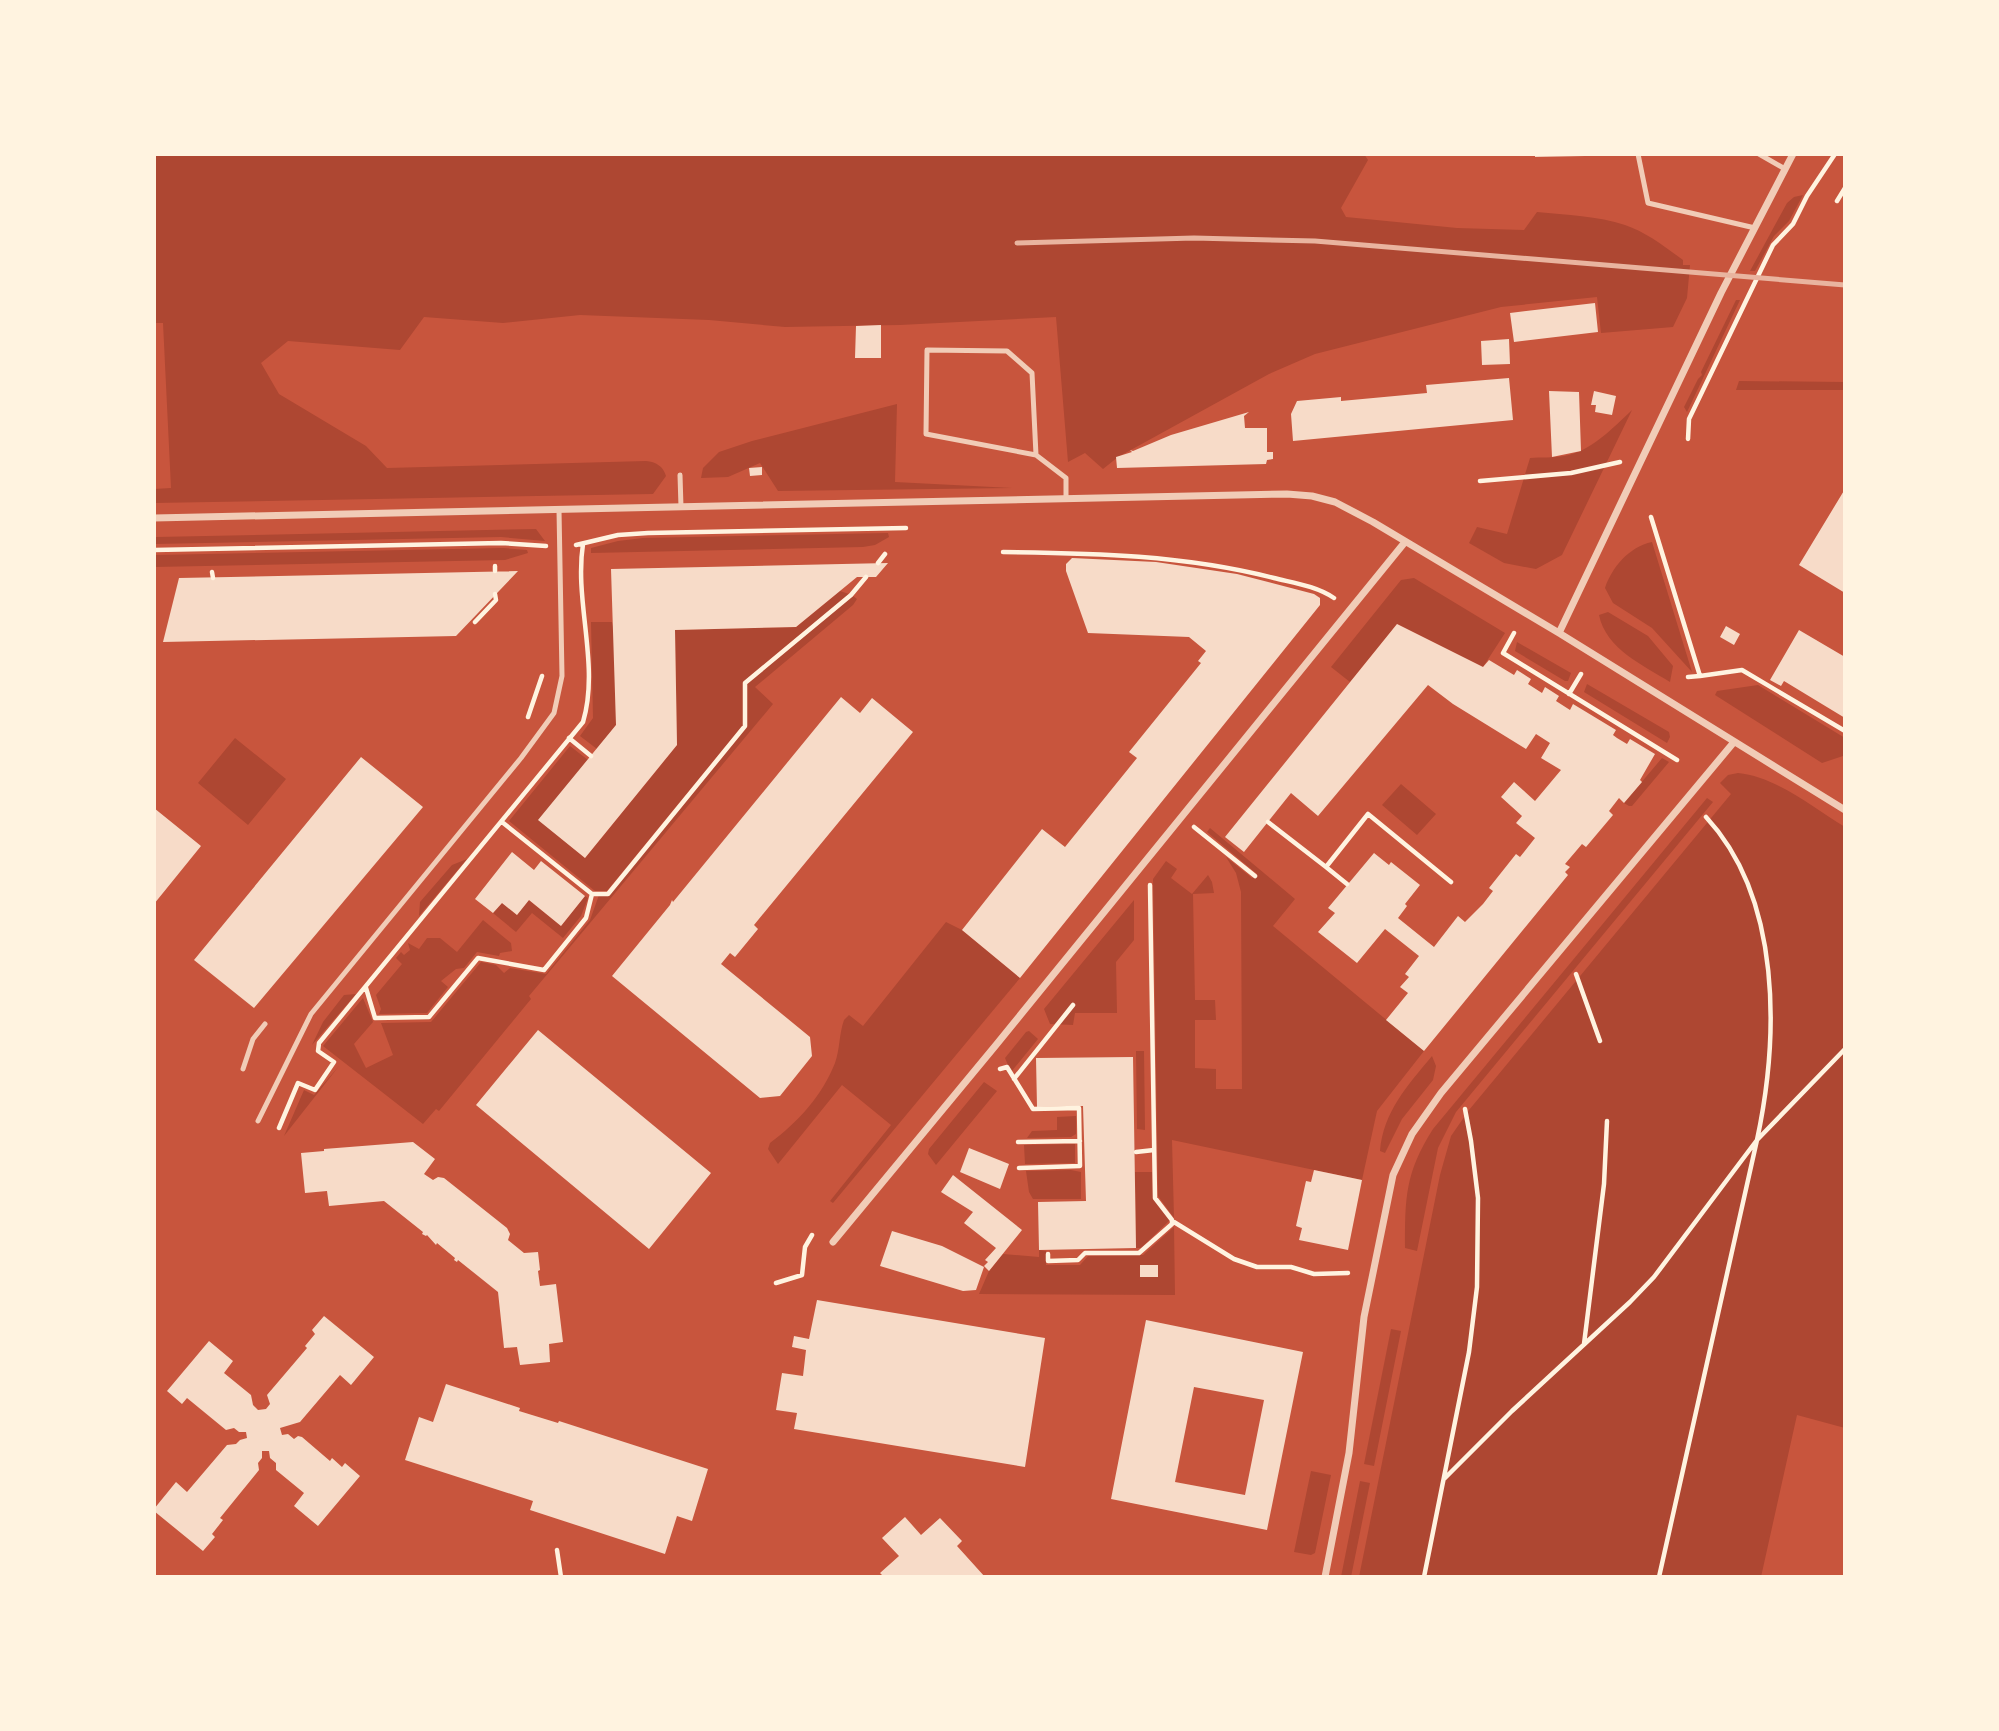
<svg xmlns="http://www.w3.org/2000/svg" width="1999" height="1731" font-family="Barlow,sans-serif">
<rect width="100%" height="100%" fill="#c8553d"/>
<path fill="#ae4732" d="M154 154H1364L1368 160 1341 208 1346 217 1457 228 1524 230 1537 212C1566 215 1598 216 1625 225 1646 232 1665 247 1683 260V265H1690L1687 298 1673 327 1601 333 1597 297 1501 307 1315 354 1269 374 1118 457 1103 469 1085 453 1068 462 1056 317 900 325 785 327 709 320 580 315 503 323 424 317 400 350 288 341 261 363 279 394 366 446 387 468 646 461C656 462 663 466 666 476L653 494 154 503V489L171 488 163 323H154Z
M1803 195 1789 221 1774 236 1755 271H1750L1787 203 1794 197Z
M1736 300H1740L1687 412 1684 407 1698 379 1702 375 1701 372Z
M1739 381 1845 382V390H1736Z
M897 404 895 482 1012 488 778 491 760 463 728 477 701 478 703 468 719 452 752 441Z
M1632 410 1562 555 1536 569 1504 563 1469 543 1477 527 1507 534 1530 458C1541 457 1553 458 1564 456 1590 452 1613 428 1632 410Z
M536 529 545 541 501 537 154 544 156 537Z
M888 533 889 537 875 545 863 547 591 553V548L618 541 643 538Z
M1652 542 1692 672 1652 628 1613 603 1605 588C1612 567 1629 547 1652 542Z
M503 548 527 550 528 553 505 560 154 567V555Z
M1414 578 1505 633 1483 667 1397 624 1350 682 1331 667 1401 580Z
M840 591 849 594 743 682V725L607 891H595L509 821 570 746 588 760 539 820 585 858 677 745 675 630 796 627Z
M853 596 857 599 853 605 755 687 773 704 529 996 531 999 439 1111 436 1109 423 1124 323 1046 363 998 373 1022 354 1044 366 1068 393 1055 381 1023 431 1022 481 962 496 965 504 973 510 968 546 974 590 920 599 895 609 896 613 891 747 727V684Z
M1608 612 1648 636 1673 666 1670 682C1643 665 1606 649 1599 615Z
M591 622H612L614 631 616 725 597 749 580 736 593 718Z
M1517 642 1571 673 1568 681H1565L1515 651Z
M1587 684 1669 732 1670 737 1667 743 1584 692Z
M1758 685 1845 738 1843 756 1822 763 1715 695 1717 691Z
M235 738 286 779 248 825 198 783Z
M1662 758 1669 762 1632 806H1629L1624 803Z
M1738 773C1777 777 1812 807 1845 827V1428L1797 1415 1761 1577H1359L1440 1175 1451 1136 1469 1110 1731 794 1720 783 1728 775Z
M1401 784 1436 814 1417 835 1382 805Z
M1707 798 1713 802 1456 1112 1438 1148 1417 1251 1405 1248C1405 1198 1405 1173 1433 1129Z
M1210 828 1295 899 1273 926 1424 1051 1377 1111 1362 1180 1172 1140 1174 1218 1158 1196 1153 879 1166 861 1177 869 1171 878 1192 894 1208 875 1212 882 1214 893 1193 894 1195 1000H1215L1216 1020H1195V1068L1216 1069V1089H1242L1241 892 1236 873 1226 857 1252 878 1257 874 1207 832Z
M467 859 419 916 420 902 452 865Z
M585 896 588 898 581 916 563 938 532 913 516 932 493 913 502 903 517 915 529 900 561 926Z
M1134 900V940L1116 962 1117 1013H1075L1073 1025 1050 1024 1044 1009Z
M483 920 511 943 512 951 500 953 499 956 477 952 464 968 456 969 441 981 448 987 427 1013 379 1014 381 1009 376 995 402 964 396 958 401 952 404 955 410 950 408 943 419 949 427 938H440L457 952Z
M946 922 962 930 1020 978 833 1203 830 1201 891 1125 842 1085 778 1164 768 1149 770 1143C798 1122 822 1096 835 1063 840 1049 839 1034 844 1020L849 1015 863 1026Z
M356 994 312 1045 323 1022 344 995Z
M1029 1031 1038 1039 1011 1072 1005 1058 1026 1032Z
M1136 1051H1144L1145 1130 1137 1129Z
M1432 1056 1436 1066 1433 1080 1402 1119 1385 1153 1380 1151C1383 1112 1408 1085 1432 1056Z
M339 1066 284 1136 304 1090 314 1095Z
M984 1082 997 1091 936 1165 928 1154 929 1149Z
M1076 1116V1134L1071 1137 1027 1138 1032 1131 1057 1130V1117Z
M1075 1144V1163L1025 1164 1024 1145Z
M1071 1170 1081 1172V1199H1033L1029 1192 1026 1171Z
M1135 1172H1152L1153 1197 1170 1220 1141 1248H1136Z
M1174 1227 1175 1295 979 1294 989 1271 1003 1254 1039 1257V1250L1046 1251V1265H1080L1088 1256 1143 1255Z
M1391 1329 1401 1331 1374 1466 1364 1464Z
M1311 1471 1331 1475 1315 1553 1311 1555 1294 1552Z
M1360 1481 1370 1483 1351 1577H1341Z"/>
<path fill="#f7dbc8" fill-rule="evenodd" d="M1535 154H1585V156L1535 157Z
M1595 303 1598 332 1514 342 1510 313Z
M881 325V358H855L856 326Z
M1509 339 1510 364 1482 365 1481 341Z
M1509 378 1513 420 1293 441 1291 414 1297 401 1341 397V401L1427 393 1426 385Z
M1549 391 1579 392 1581 451 1552 457Z
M1594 391 1616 396 1612 415 1595 412 1596 405H1591Z
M1249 412 1244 416 1245 428H1267V452H1273V459L1267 460 1266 464 1117 468 1116 457 1132 452 1130 450 1133 451 1171 435Z
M762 467V475L750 476 749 468Z
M1845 489V593L1799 565Z
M1072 558 1156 562 1237 574 1314 594 1320 598V605L1020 978 962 930 1042 829 1065 847 1137 758 1129 752 1201 663 1198 661 1206 651 1189 637 1088 633 1066 571V564Z
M888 563 876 577H857L796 627 675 630 677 745 585 858 538 820 616 725 611 569Z
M518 571 456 636 163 642 179 578Z
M1397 624 1483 667 1489 660 1514 675 1517 670 1531 679 1528 684 1542 693 1545 687 1559 696 1556 701 1570 710 1573 704 1616 730 1613 735 1617 738 1627 744 1630 739 1655 754 1640 780 1642 782 1624 803 1619 798 1609 811 1613 815 1586 847 1582 844 1565 864 1570 867 1565 872 1568 875 1424 1051 1386 1020 1408 993 1400 987 1409 977 1405 974 1419 956 1385 929 1357 963 1318 932 1335 913 1328 908 1374 853 1389 865 1391 862 1420 885 1405 904 1407 906 1398 918 1434 947 1458 916 1465 922 1483 904 1493 891 1489 888 1516 854 1520 857 1535 838 1516 823 1522 816 1501 797 1514 782 1535 801 1561 770 1541 758 1550 743 1536 734 1526 749 1453 704 1428 685 1318 816 1291 793 1244 852 1225 837Z
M1726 626 1740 634 1734 645 1720 637Z
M1799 630 1845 657V718L1784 681 1781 686 1770 680Z
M841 697 860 713 872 698 913 732 754 925 758 929 735 957 730 953 721 964 810 1037 812 1056 780 1096 760 1098 612 976 670 905 672 900 673 902Z
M361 757 423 807 254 1008 194 960Z
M154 808 201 846 154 904Z
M512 852 534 870 541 861 585 896 561 926 529 900 517 915 502 903 493 913 475 899Z
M538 1030 711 1173 649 1249 476 1105Z
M1133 1057 1136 1248 1039 1250 1038 1202 1086 1201 1083 1106 1037 1107 1036 1058Z
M413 1142 435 1159 424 1174 433 1180 438 1177 444 1178 507 1228 510 1234 508 1240 524 1253 538 1252 540 1270 538 1271 540 1286 556 1284 563 1342 549 1344 550 1362 520 1365 517 1347 504 1348 498 1292 458 1260 457 1262 454 1260 455 1258 437 1243 436 1245 427 1235 426 1236 422 1234 423 1232 384 1201 329 1206 327 1191 305 1193 301 1153 324 1151V1149Z
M969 1148 1009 1164 1000 1189 960 1172Z
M1314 1170 1362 1180 1348 1250 1299 1240 1302 1228 1296 1226 1306 1181 1311 1182Z
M953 1175 1022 1230 989 1271 984 1266 988 1262 985 1260 996 1248 964 1223 973 1212 941 1192Z
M892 1231 942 1246 984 1267 976 1290 963 1291 880 1266Z
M1140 1265H1158V1277H1140Z
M817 1300 1045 1338 1025 1467 794 1429 797 1413 776 1410 782 1373 803 1376 806 1350 792 1347 794 1336 809 1339Z
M324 1316 374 1357 351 1385 340 1375 300 1422 280 1428 282 1435 288 1434 294 1439 298 1436 302 1437 330 1461 332 1458 342 1467 345 1463 360 1476 318 1526 294 1506 304 1493 276 1470V1463L270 1458 269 1451H262V1458L258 1463 259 1470 220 1518 223 1520 212 1534 215 1537 203 1551 154 1511V1509L176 1482 187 1492 227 1445 236 1444 240 1440 247 1438 246 1432H239L234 1428 226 1430 187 1398 182 1404 167 1391 209 1341 233 1361 224 1373 251 1395 253 1405 258 1410 266 1409 270 1404 267 1395 307 1348 305 1346 315 1334 312 1330Z
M1146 1320 1303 1352 1267 1530 1111 1499ZM1194 1387 1264 1400 1245 1495 1175 1482Z
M446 1384 520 1408 519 1411 558 1423 559 1421 708 1469 692 1521 677 1516 665 1554 530 1510 533 1501 405 1460 419 1417 433 1422Z
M905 1517 921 1535 940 1518 962 1541 957 1546 985 1577H884L880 1573 899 1556 882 1538Z"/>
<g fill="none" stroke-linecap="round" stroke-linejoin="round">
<path stroke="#fff3e0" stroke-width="4.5" d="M1837 201 1845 188
M1688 439 1689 419 1773 245 1793 224 1807 196 1835 154
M1480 481 1571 473 1620 462
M1651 517 1700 676 1688 677
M576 545 618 535 648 533 906 528
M154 550 501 543 546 546
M1003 552C1094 553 1184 555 1274 578 1294 583 1316 586 1334 598
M878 563 885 554
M495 566V571
M212 572 213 578
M475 622 496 600 495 594
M1514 633 1503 653 1677 760
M1700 676 1742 670 1845 731
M1569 694 1581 674
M528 717 542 676
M569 738 591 756
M502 822 592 894H608L745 726V683L851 595 866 577
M1268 822 1326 867
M1194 827 1255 876
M1347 884 1326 867 1368 814 1451 882
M1576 974 1600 1041
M366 988 375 1018 429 1017 478 958 544 970 586 918 592 894
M1000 1069 1007 1067 1033 1109 1079 1108 1080 1166 1019 1168
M1014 1079 1073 1005
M279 1128 298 1083 315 1090 334 1062 318 1051 319 1043 583 722C600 665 574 602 583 544
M1018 1142 1080 1141
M1136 1152 1154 1150
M1174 1222 1234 1259 1257 1267H1291L1314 1274 1348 1273
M1048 1254V1261L1078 1260 1085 1253H1139L1172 1224V1220L1155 1198 1150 885
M776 1283 802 1275 805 1247 812 1235
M1584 1344 1604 1184 1607 1121
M1444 1479 1512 1411 1630 1302 1654 1277 1757 1140 1845 1049
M557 1550 561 1577
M1424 1577 1469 1352 1477 1287 1478 1198 1471 1141 1465 1109
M1659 1577 1757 1140C1779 1037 1782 899 1706 817"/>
<path stroke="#f1ccb7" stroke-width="5" d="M1638 154 1648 203 1755 228
M1759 154 1785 169
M1036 455 1032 373 1007 351 927 350 926 434 1036 455 1066 478V499
M680 475 681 507
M243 1069 253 1039 265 1024
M258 1121 311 1014 521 758 554 713 562 676 559 510"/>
<path stroke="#f1ccb7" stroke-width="7" d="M154 518 1287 494 1312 496 1335 502 1373 522 1559 633 1845 810
M1559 633 1721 293 1793 154
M833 1242 996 1045 1405 542
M1325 1577 1349 1453 1364 1317 1393 1175 1412 1134 1441 1093 1734 742"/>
<path stroke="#e9b49f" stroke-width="5" d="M1017 243 1194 238 1315 241 1845 285"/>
</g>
<rect width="1999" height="1731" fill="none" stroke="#fff3e0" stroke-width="312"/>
</svg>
